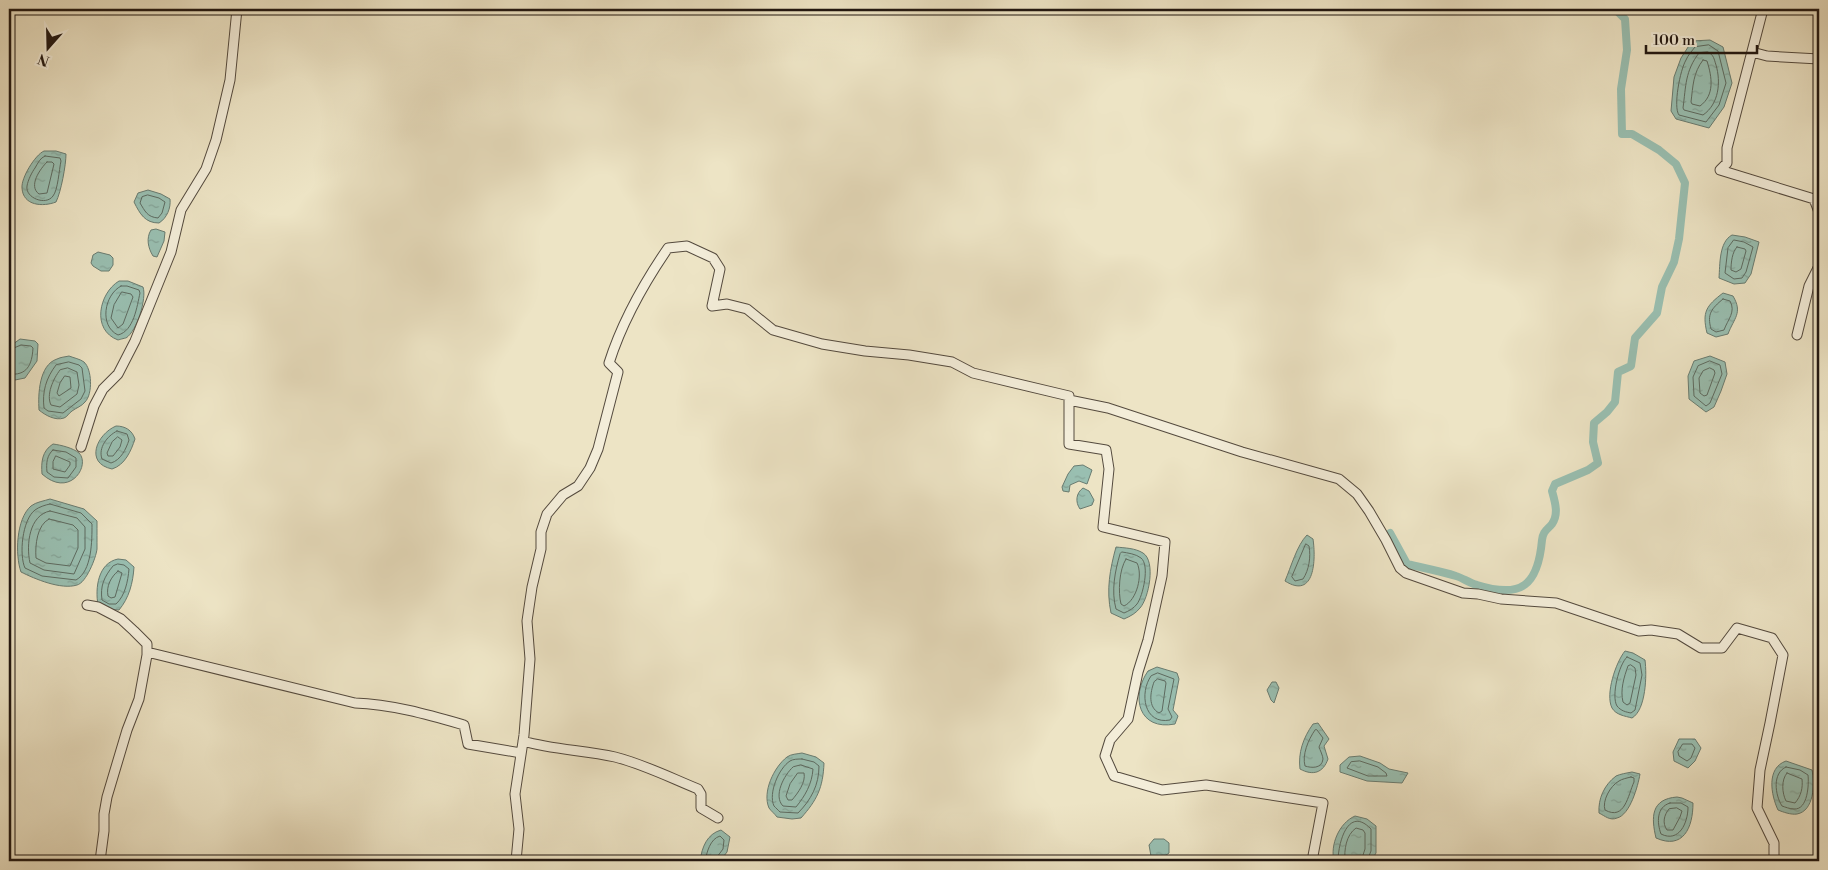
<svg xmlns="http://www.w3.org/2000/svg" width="1828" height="870" font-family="'Libre Bodoni',serif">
<defs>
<pattern id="water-ripples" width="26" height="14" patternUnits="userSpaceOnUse" patternTransform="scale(1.25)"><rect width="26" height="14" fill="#99bfb1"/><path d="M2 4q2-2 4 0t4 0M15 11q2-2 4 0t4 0" fill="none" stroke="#84a397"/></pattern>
</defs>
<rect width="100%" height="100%" fill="#ede4c5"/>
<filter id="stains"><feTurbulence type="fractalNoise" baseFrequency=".004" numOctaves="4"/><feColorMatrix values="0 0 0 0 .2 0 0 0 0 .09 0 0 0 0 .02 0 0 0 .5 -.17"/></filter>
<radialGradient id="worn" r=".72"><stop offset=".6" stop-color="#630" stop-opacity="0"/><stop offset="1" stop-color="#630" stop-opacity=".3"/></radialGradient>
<path fill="url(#water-ripples)" stroke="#697c71" d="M1710 40 1723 47 1732 83 1724 107 1709 128 1676 119 1671 111 1674 77 1681 58 1692 41Z
M44 151H56L66 154C66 165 61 192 56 202 43 207 23 206 22 188 21 178 35 155 44 151Z
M148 190 161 194 170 199C171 208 167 218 159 223 145 223 140 214 134 202L138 193Z
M156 229 165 232 164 241 157 257 153 256C148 248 146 238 151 230Z
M1732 235 1745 237 1759 242 1751 274 1745 283 1734 284 1719 278C1720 264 1719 242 1732 235Z
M98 252 110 255 113 258V265L109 271H101L93 266 91 263 93 255Z
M119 281H128L143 287C147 298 137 331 126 338 125 338 118 340 118 340 91 330 99 293 119 281Z
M1723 293 1733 296C1743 313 1734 318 1728 334L1716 337 1707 333C1702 312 1706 306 1723 293Z
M20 339 35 341 38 344 37 361 25 378 15 380 9 378V347Z
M69 356C74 358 80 359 84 362 92 369 93 394 85 402 82 406 76 408 72 411 69 413 67 417 64 418 55 421 45 415 39 410 38 394 39 365 57 359 61 357 65 357 69 356Z
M1710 356 1725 362 1727 374 1721 391 1714 407 1706 412 1689 399 1688 376 1694 361Z
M116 426C125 426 132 430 135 439 131 451 125 465 112 469 84 463 97 434 116 426Z
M53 444C61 445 73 448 79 453 91 465 70 499 42 474 41 462 42 451 53 444Z
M1083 465 1092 470 1087 484 1079 481 1070 485 1069 492 1063 491 1062 487 1068 474 1074 466Z
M1083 488 1089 491 1094 500 1092 505 1080 509C1075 502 1076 493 1083 488Z
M50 499 84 509 97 521C97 531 97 540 97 549 96 558 86 583 77 585 61 590 35 579 21 572 15 555 16 519 31 506 36 502 44 501 50 499Z
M1307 535 1313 539C1316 559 1315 600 1285 581 1291 567 1297 545 1307 535Z
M1116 547C1125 548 1135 548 1143 553 1156 561 1149 598 1140 608 1136 613 1131 616 1124 619L1111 613C1106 590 1110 569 1116 547Z
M118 559 126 560 134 567C133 583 129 598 119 610L108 609 98 605C95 588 98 563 118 559Z
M1625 651 1633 653 1645 660C1647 675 1646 710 1632 718 1625 716 1616 715 1612 708 1605 694 1616 662 1625 651Z
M1157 667 1177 673 1179 679 1173 710 1178 716 1175 724C1139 731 1130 697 1148 671Z
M1272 682H1276L1279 688 1274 703 1271 700 1267 690Z
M1318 723 1329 739 1324 746 1328 759C1323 773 1313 776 1300 769 1298 753 1303 738 1313 724Z
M1679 739H1695L1701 748 1695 761 1688 768 1674 761 1673 752Z
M802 753 816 757 824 763C823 788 817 800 801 818L792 819 777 817C775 814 771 811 769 808 762 792 774 767 787 757 791 754 797 754 802 753Z
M1360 756 1380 763 1389 769 1408 773 1402 783 1367 781 1340 772V765L1349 757Z
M1786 761 1812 770C1815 784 1814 811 1797 814 1791 815 1783 812 1778 810 1771 795 1766 768 1786 761Z
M1632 772 1640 774C1638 786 1630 815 1617 818 1610 821 1605 816 1599 813 1598 799 1604 785 1616 776 1620 774 1627 773 1632 772Z
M1677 797 1682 798 1693 803C1693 828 1683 850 1656 838 1651 817 1651 799 1677 797Z
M1355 816 1367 819 1376 826V853L1371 861H1334C1330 845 1339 823 1355 816Z
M721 830 730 837 727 852 720 861H700C702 847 707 834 721 830Z
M1154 839H1164L1169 843V853L1162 858 1154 859 1151 856 1149 845Z"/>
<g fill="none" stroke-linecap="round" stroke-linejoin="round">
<path stroke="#5d6b61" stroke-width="1" d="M1709 45 1718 51 1726 83 1719 105 1706 122 1679 115C1673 107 1680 70 1686 60 1688 55 1692 51 1695 47Z
M1708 52C1714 55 1714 59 1716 65 1721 82 1719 104 1703 115L1684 110 1683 108C1686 86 1685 71 1699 53Z
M1703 60 1707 61C1712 77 1715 95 1700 106L1692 104 1691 102C1693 86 1693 73 1703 60Z
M45 156 60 158 61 161C59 170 58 190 53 196 46 206 25 198 27 186 28 180 32 172 35 168 38 163 40 158 45 156Z
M47 162H52L54 164 47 193 39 194C28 186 40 169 47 162Z
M148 195 159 198 165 202 162 213 158 218C147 217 145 211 140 203L142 197Z
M1734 240 1744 242 1753 247 1746 272 1742 278 1734 279 1725 273 1728 248Z
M1737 247 1745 249 1746 251 1741 269 1736 272 1731 270C1731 263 1732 252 1737 247Z
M121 286H127L139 290 140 293C137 306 134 331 118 335 99 326 104 295 121 286Z
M122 292 131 294 133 297 123 324 118 328 111 318 114 305Z
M1723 299 1730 301C1736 312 1728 319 1724 330L1716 332 1711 329C1707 314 1711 309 1723 299Z
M9 350 21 345 31 346 33 348C32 365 27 376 9 374
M1710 361 1720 365 1722 374 1710 403 1706 406 1694 396 1693 377 1698 366Z
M69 362 79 365 82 368 85 391 81 399 63 413 48 411 44 408C42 392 46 378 56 365Z
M68 368 77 372 79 385 77 394 60 407 51 405C46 395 53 379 60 370Z
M1710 368 1714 370 1715 373 1707 395 1704 396 1700 393 1699 378 1703 371Z
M65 376 70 377 71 388 59 396 57 393 60 383Z
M117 431 127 434 129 440C126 449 121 460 111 463L102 459C98 448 107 436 117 431Z
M118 437 122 440 120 447 113 456H108L107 453 112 442Z
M53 450 66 452 76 458V467L68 478 54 477 47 472C46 463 47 455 53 450Z
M56 456 70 462V465L65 472 53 469V462Z
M50 504 81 513 92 524C92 541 92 571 76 580L42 576 25 568C19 555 22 520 35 510 39 507 45 505 50 504Z
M50 511 77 518 85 527V549L74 574 44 570 30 563C26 545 29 515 50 511Z
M49 519 73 525 78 530V548L70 566 46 563 36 558C35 545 37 525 49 519Z
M1306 544 1309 546C1311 557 1309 570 1303 579L1295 581 1292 577Z
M1122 552C1128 553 1136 554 1141 558 1150 565 1143 596 1137 604 1134 608 1129 611 1124 613L1116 609C1111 591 1115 571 1120 554Z
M1126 559 1137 563C1143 575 1137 600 1124 606L1121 604C1118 592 1119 570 1126 559Z
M118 564 124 565 129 569C128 581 125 596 116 604H109L102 600C100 586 104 577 113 566Z
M118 571 122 573 115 597 111 598 108 596C106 586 111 577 118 571Z
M1627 657 1640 663 1642 675 1635 710 1631 713C1626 712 1621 711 1617 706 1611 696 1619 664 1627 657Z
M1631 665 1635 668 1636 675 1630 703 1627 705 1623 702C1620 690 1624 677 1628 666Z
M1158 673 1174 679 1168 709 1172 717 1170 720C1144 725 1139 693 1151 676Z
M1158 679 1165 681 1166 683 1162 711 1159 713C1148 707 1150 693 1154 682Z
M1317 730 1323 738 1319 747C1320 750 1323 756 1323 759 1322 769 1311 768 1305 766 1302 755 1308 740 1315 730Z
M1683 744H1692L1695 748 1691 758 1687 761 1679 756 1678 752Z
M802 759 814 762 819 766C819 785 811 800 798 813L780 812C779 811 775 807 774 806 768 793 779 768 790 761 793 759 798 759 802 759Z
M1360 761 1378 767 1386 773 1387 776H1368L1347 768 1351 762Z
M801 765 813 769C812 784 805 796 796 807L783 806C773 796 784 775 793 767Z
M1786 767 1800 770 1808 775C1809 784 1808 810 1794 809 1790 809 1785 807 1782 806 1775 795 1772 773 1786 767Z
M798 773H804C806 782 798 793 792 800H788L786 796 790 784Z
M1787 773 1802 779C1803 788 1801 796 1795 803L1786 801C1782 793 1781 780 1787 773Z
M1631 777 1634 778V782C1628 795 1625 821 1605 810 1602 801 1610 786 1619 781 1622 779 1627 778 1631 777Z
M1670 803H1681L1688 807C1688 823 1679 843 1661 834 1657 823 1656 807 1670 803Z
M1677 808 1682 811 1680 817 1673 830H1667C1662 823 1664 815 1669 809Z
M705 861C707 852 710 839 720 836L724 840 723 849 717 857V861
M1338 861C1338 843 1348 805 1371 829V851L1367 861
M1345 861C1344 850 1346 835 1356 828L1363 830 1365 833V849L1361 861"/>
<path stroke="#99bfb1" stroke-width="8" d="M1390 533 1407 564C1423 568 1440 571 1456 576 1463 578 1469 583 1477 585 1522 599 1538 585 1542 540 1543 531 1547 530 1552 524 1559 514 1555 502 1552 491L1555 484 1588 470 1598 463 1593 442 1594 423 1607 412 1615 402 1618 372 1631 366 1635 338 1657 313 1662 287 1674 262 1679 239 1685 183 1676 164 1659 150 1632 134H1622L1621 89 1627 50 1625 19 1615 9"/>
<defs>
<path id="minor" d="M1763 9 1727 148V163L1720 170 1814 199 1819 212
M1752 52 1767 56 1819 59
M1797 335 1809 286 1819 266
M1069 400 1108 408 1242 452 1339 479 1357 494 1369 511 1386 540 1400 568 1406 573 1463 593 1478 594 1501 599 1556 603 1639 631 1651 630 1678 634 1701 648H1722L1737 628 1772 638 1783 655 1770 723 1760 770 1757 808 1774 843V861
M81 447 94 406 103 389 118 374 135 341 171 252 181 210 206 169 216 140 230 80 237 9
M87 605 98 607 121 619 134 631 147 644V655L139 699 127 730 107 797 104 814V831L100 861
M147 652 355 703C391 704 429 715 464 725L468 744 521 753
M523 741C553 750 585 750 615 757 643 764 671 778 698 789L701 794V808L718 818
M516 861 519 829 515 794 524 735 530 659 527 621 532 587 541 549V532L547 514 563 495 578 486 590 468 598 449 618 372 609 363C622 322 644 283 668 248L687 246 713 258 720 269 712 306 727 304 747 309 773 330 822 344 865 351 909 355 952 362 973 373 1069 396V444L1106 450 1109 469 1103 527 1165 542 1162 576 1148 640 1138 672 1128 719 1110 740 1105 756 1114 776 1162 790 1206 785 1323 803 1312 861"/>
</defs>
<use href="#minor" stroke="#544a3e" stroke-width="11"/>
<use href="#minor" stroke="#f3edd9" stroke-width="9"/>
</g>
<rect width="1828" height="870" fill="none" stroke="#ede4c5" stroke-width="30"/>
<rect x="10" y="10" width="1808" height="850" fill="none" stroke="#211711" stroke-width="2.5"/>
<rect x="15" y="15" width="1798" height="840" fill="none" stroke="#211711"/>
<g transform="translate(48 48) rotate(200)" stroke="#f3edd9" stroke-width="4" paint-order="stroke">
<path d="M0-4L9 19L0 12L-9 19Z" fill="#211711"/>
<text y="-8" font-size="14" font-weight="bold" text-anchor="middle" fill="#211711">N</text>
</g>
<path d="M1646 45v8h111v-8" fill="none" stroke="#211711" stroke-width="2.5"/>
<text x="1653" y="45" font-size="15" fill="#211711" stroke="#f3edd9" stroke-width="4" paint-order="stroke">100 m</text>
<rect width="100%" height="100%" filter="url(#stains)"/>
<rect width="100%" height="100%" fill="url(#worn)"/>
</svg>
